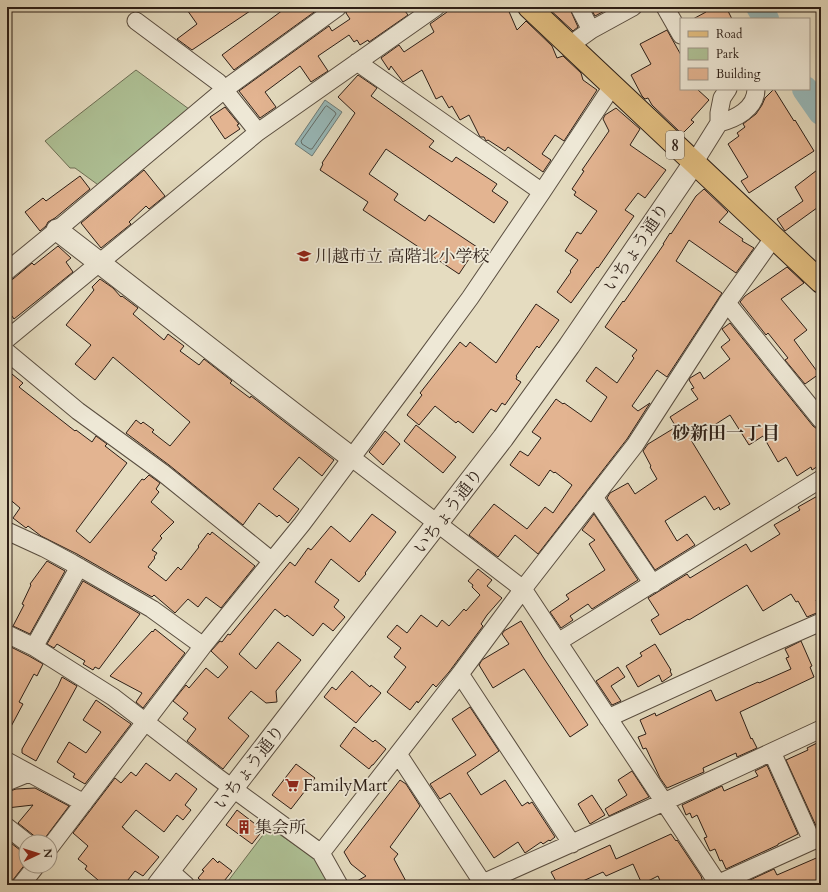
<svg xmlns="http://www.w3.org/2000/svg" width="828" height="892" font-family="Cardo,'Noto Serif JP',serif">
<rect width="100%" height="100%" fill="#e5dcc0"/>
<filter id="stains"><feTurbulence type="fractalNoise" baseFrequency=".005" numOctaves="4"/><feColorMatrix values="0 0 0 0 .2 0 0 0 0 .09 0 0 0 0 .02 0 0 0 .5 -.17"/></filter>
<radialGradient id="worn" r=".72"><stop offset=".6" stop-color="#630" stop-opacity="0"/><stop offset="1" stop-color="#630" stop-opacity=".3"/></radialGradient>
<path fill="#afc297" stroke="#6e7056" d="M136 70 193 112 101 187 75 168H70L45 141Z
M269 827 315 859 329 885H225Z"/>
<path fill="#98babb" stroke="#6d7c79" d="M325 100 342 112 312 156 295 144Z"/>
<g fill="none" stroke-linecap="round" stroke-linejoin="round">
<path stroke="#626c68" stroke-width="1" d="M327 106 335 112 336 114 312 149H310L302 144 301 141 325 107Z"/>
<path stroke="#6d7c79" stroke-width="4.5" d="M763 7 765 18"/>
<path stroke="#98babb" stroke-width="26" d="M759 7 766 19
M805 89 821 112"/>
</g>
<path fill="#e3b491" stroke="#2c1e16" d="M185 7H256L192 50 177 39 197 24Z
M287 7H316L317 10 234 70 222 55Z
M348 7H402L408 15 369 42 368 40 360 45 357 40 354 42 349 35 318 56 328 71 311 82 300 66 265 92 276 107 260 118 239 91 329 26 332 31 350 19 346 13Z
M455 7H507L517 30 526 21 552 46 557 58 563 56 581 73 583 80 597 90 564 141 555 135 542 154 551 160 543 172 508 147 505 151 488 140 486 141 484 137H480L469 115 460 120 452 106 449 108 442 96 436 99 422 70 403 82 391 66 389 70 381 58 399 45 404 52 434 32 430 24 447 12 446 11Z
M547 7H569L578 27 573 31Z
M590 7H612L595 16Z
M703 7H726L732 19H693L706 12Z
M667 30 681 55V89H697L709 100 691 120 694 122 682 134 652 105 648 98 645 99 642 96 631 75 651 64 640 44Z
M358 75 377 88 371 96 434 141 429 147 452 162 456 157 497 184 492 191 508 202 494 223 386 149 369 174 398 194 394 200 425 221 429 215 477 247 459 274 363 210 368 202 320 170 323 164 322 163 355 113 338 97Z
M774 89 794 121 795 120 814 151 749 193 741 181 748 177 728 144 739 136 737 133 745 127 743 124 756 114 762 105 765 98Z
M225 107 239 124 237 125 240 129 225 139 210 117Z
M616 108 640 129 630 145 666 170 645 198 638 193 625 210 634 216 598 268 597 267 571 303 557 292 571 272 570 271 578 260 565 251 577 232 581 234 597 211 574 195 576 192 572 189 584 171 582 170 609 131 603 119 605 115Z
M821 167V205L785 231 777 219 803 201 795 187Z
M144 170 165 196 149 209 146 206 129 222 131 224 101 248 81 223Z
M80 176 90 189 55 218 48 222 46 226 40 231 25 212 43 198 46 201Z
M704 189 728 212 719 222 743 239 742 241 754 248 736 273 689 240 676 261 722 293 667 377 657 370 632 406 638 411 650 403 627 439 538 554 515 535 498 557 469 535 494 504 527 529 545 507 553 513 572 485 555 472 554 473 550 470 539 486 510 465 520 451 528 456 541 438 532 432 556 399 563 404 564 403 591 422 607 397 586 381 596 367 617 383 634 358 632 356 637 350 605 327 623 301 624 302 664 244H663L670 233 671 234 696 196Z
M58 246 71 258 66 262 73 272 14 319 7 309V281L13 279 32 263 34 265Z
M787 267 804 283 781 299 807 330 794 340 819 374 805 384 785 360 788 358 768 333 766 335 740 302 745 296Z
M100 279 113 288 121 297 122 296 138 308 133 314 164 340 168 334 184 346 180 351 199 365 204 359 232 381 230 383 250 398 251 396 334 460 322 476 299 457 273 489 299 509 288 523 279 515 277 517 259 503 243 525 169 465 126 433 136 420 141 424 143 422 154 430 152 432 170 446 190 422 113 357 95 380 75 364 91 345 66 325 94 290 92 287Z
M536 304 559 320 539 348 537 346 516 376 517 377 516 379 521 382 505 405 502 403 496 412 491 409 473 433 458 421 456 423 435 406 419 425 407 415 422 395 420 393 460 342 466 347 470 342 496 363Z
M730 323 813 426 817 429 821 430V464L812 470 811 467 797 476 786 457 778 462 763 436 749 445 730 415 691 440 730 504 720 510 719 507 714 510 705 496 665 521 677 541 687 534 695 545 655 570 607 498 610 493 628 483 635 494 657 479 650 467 651 466 643 451 648 444 676 427 670 417 698 399 691 389 694 388 689 380 690 378 700 372 704 379 730 359 721 347 730 340 722 329Z
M7 370 23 383 19 387 75 431 76 430 92 442 96 436 107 444 105 446 127 463 76 531 90 543 142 479 144 480 149 475 160 483 156 489 159 492 151 502 174 522 160 536 162 538 152 550 157 553 154 557 155 558 148 567 166 581 178 567 181 570 199 547 198 546 208 533 210 535 212 532 255 566 221 608 206 597 198 607 188 599 175 613 154 595 152 597 77 554 41 536 28 526 26 528 13 518 20 508 7 497Z
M416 425 456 457 443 473 404 441Z
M385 431 400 444 383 465 369 452Z
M821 494V597L816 600 820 607 817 609 819 612 807 617 798 601 796 602 791 594 763 611 747 585 689 620 688 619 660 635 651 620 659 615 648 598 687 574 690 578 746 544 751 552 780 534 774 525 800 510 798 507Z
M372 514 396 532 365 573 366 574 359 582 331 559 315 582 339 600 334 607 345 617 333 631 323 623 313 636 287 615 285 617 275 609 239 654 256 669 278 642 301 660 276 691 277 702 266 703 251 691 228 718 249 736 223 769 187 741 196 729 183 719 188 713 173 701 186 685 189 688 206 668 218 678 228 667 211 651 220 641 222 642 228 634 230 635 290 562 295 566 308 548 311 550 331 526 350 542Z
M594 514 638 580 592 609 588 604 570 616 573 620 561 628 550 612 569 599 566 595 605 570 589 544 595 540 582 530Z
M47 561 65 571 30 634 13 626 24 605 22 604 31 585 30 584Z
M478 569 492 580 487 586 502 598 487 615 481 624 483 626 449 672 436 687 433 684 418 703 417 701 410 710 387 692 406 667 394 657 401 648 387 637 397 625 407 633 421 615 437 627 442 620 449 626 464 609 466 611 480 595 472 587 473 585 468 581Z
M83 581 140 614 99 669 95 667 93 670 83 664 85 661 57 644 54 648 47 644Z
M521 621 543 657 588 725 570 737 524 669 493 688 479 665 482 660 509 644 502 634 504 631Z
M155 629 185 653 143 708 136 702 142 693 110 676 152 631 153 632Z
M801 641 812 666 810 667 814 677 740 712 751 739 752 738 757 748 737 757 736 753 703 768 704 772 667 788 660 778 646 748 643 749 638 737 646 734 640 720 655 713 656 716 711 690 716 701 758 682 759 683 791 669 786 658 789 657 785 649Z
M655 644 671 670 670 671 672 675 662 682 659 675 638 687 626 666 642 656 640 653Z
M7 645 29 656 43 664 37 676 34 674 19 702 23 704 7 734Z
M618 667 625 677 611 686 621 701 612 705 596 681Z
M352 671 370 687 371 685 381 693 356 723 324 697 332 687 336 690Z
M62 677 77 686 36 761 22 753V749L58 686Z
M96 700 131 724 85 784 73 777 75 774 57 762 69 742 86 753 101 732 83 720Z
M470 707 499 751 467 773 481 795 505 780 522 806 528 802 529 804 532 802 555 837 550 841 549 840 543 844 541 842 525 853 518 842 494 858 450 793 440 799 430 784 476 755 452 719Z
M354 727 373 742 375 740 386 749 373 765H372L369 769 340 746Z
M821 741V827L817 828 786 760 808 750 807 748Z
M146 763 170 781 176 773 197 789 185 805 191 810 183 820 177 815 164 832 136 810 122 827 124 828V829L159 857 143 876 135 871 124 885H93L98 880 85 869 87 866 78 859 88 846 73 833 115 778 121 783 131 772 136 776Z
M296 764 315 778 291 809 272 795Z
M767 765 798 834 778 844V845L726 869 722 860 720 861 715 849 710 851 704 838 707 837 697 815 692 818 690 813 686 815 682 805 722 786 724 791 758 776 755 771Z
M632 771 649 797 609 816 605 809 627 795 618 780Z
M400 780 406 784 420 806 390 847 398 854 394 859 408 885H350L366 876 351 864 344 852Z
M35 788 69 806 42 842 18 823 33 805 7 808V792L16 789Z
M592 795 605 815 590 824 578 804Z
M237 810 263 830 252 844 226 825Z
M671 834 676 841 677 840 701 876 704 885H662L658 876 642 884 633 864 606 876 603 872 574 885H558L551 872 610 845 616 859Z
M7 840 20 850 26 852V863L9 885H7Z
M821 856V885H739L774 869 777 875Z
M213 858 218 863 219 861 232 871 221 885H206L198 878 204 871 202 870Z"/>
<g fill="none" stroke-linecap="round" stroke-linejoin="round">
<defs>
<path id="minor" d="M579 7 591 30
M665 7 681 35
M136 21 218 82 258 132
M570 45 591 30 633 7
M357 62 542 192
M719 123C735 119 756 109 756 89
M694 163 719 123V113L722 98 728 89
M7 271 57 230 225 89 338 7
M727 303 821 420
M7 339 258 132 436 7
M7 352 78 411 163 473 272 561
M352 458 523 589 719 885
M594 497 653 584
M7 531 44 548 72 563 152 609 203 646
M7 634 34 647 113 697 213 774 321 853 339 885
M558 642 821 479
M34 647 79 567
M460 674 572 844
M608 718 766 646 821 622
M772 752 812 841
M398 754 484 885
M7 761 84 803
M7 782 29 773
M7 827 26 842
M50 847 203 646 302 524 412 377 470 298 542 192 613 85
M321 853 460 674 523 589 635 445 727 303 774 237
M169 870 186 885
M483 883 664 802 821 729
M21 885 36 866
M715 885 821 837"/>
<path id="tertiary" d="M57 230C156 306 253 383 352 458
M158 885 503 438 569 346 694 163"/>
<path id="primary" d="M529 7 821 282"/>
</defs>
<use href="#minor" stroke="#5a4e40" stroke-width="19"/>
<use href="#tertiary" stroke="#5a4e40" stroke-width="23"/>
<use href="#primary" stroke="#2c1e16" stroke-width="24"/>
<use href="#minor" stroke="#eee8d6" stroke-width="17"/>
<use href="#tertiary" stroke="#eee8d6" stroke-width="21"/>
<use href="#primary" stroke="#e2be80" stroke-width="22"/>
</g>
<defs>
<symbol id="school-bare" viewBox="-9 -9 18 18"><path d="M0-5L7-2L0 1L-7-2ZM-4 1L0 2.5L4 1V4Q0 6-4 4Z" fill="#8f2418" stroke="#eee8d6" stroke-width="2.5" paint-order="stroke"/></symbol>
<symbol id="supermarket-bare" viewBox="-9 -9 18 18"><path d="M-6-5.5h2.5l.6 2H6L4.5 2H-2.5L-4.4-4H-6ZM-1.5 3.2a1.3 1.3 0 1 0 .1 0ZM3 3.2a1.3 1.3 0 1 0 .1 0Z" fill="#8f2418" stroke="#eee8d6" stroke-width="2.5" paint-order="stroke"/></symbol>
<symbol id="building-bare" viewBox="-9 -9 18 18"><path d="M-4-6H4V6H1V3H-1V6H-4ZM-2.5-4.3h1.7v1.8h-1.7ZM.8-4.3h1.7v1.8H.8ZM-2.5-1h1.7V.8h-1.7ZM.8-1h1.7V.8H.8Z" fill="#8f2418" stroke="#eee8d6" stroke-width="2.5" paint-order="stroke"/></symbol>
</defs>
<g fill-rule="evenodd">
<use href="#school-bare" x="294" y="246" width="20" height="20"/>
<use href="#supermarket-bare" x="282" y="775" width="20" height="20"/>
<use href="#building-bare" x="234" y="817" width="20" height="20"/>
</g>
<g text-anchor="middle" stroke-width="3.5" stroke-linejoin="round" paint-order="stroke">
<rect fill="#eee8d6" stroke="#665b50" stroke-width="1" x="666" y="131" width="18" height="28" rx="3"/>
<g font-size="16" font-weight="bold" fill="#2c1e16">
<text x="675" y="151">8</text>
</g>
<g font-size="17" fill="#2c1e16" stroke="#eee8d6">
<text transform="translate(636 247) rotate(-56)" y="6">いちょう通り</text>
<text transform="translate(448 511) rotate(-53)" y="6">いちょう通り</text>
<text transform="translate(249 767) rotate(-52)" y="6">いちょう通り</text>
</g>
<g font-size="17" fill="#2c1e16" stroke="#eee8d6" text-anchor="start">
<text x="315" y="262">川越市立 高階北小学校</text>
<text x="303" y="791">FamilyMart</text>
<text x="255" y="833">集会所</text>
</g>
<g font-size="18" font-weight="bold" fill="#2c1e16" stroke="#eee8d6">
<text x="726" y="439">砂新田一丁目</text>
</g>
</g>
<rect width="828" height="892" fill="none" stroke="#e5dcc0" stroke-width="24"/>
<rect x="8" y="8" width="812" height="876" fill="none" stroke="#2c1e16" stroke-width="2"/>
<rect x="12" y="12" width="804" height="868" fill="none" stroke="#2c1e16"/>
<rect x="680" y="18" width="130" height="72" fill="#eee8d6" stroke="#a09789"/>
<rect x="688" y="31" width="20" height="6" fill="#e2be80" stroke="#a09789"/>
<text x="716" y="38" font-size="12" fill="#2c1e16">Road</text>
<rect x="688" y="48" width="20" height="12" fill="#afc297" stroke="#a09789"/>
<text x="716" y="58" font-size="12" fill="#2c1e16">Park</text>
<rect x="688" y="68" width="20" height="12" fill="#e3b491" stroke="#a09789"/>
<text x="716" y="78" font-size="12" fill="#2c1e16">Building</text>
<g transform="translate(38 854) rotate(86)"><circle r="19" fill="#eee8d6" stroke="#a09789"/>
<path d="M0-3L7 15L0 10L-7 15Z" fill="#8f2418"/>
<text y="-6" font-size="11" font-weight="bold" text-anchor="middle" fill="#2c1e16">N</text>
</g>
<rect width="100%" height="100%" filter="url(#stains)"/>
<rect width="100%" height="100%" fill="url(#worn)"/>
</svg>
